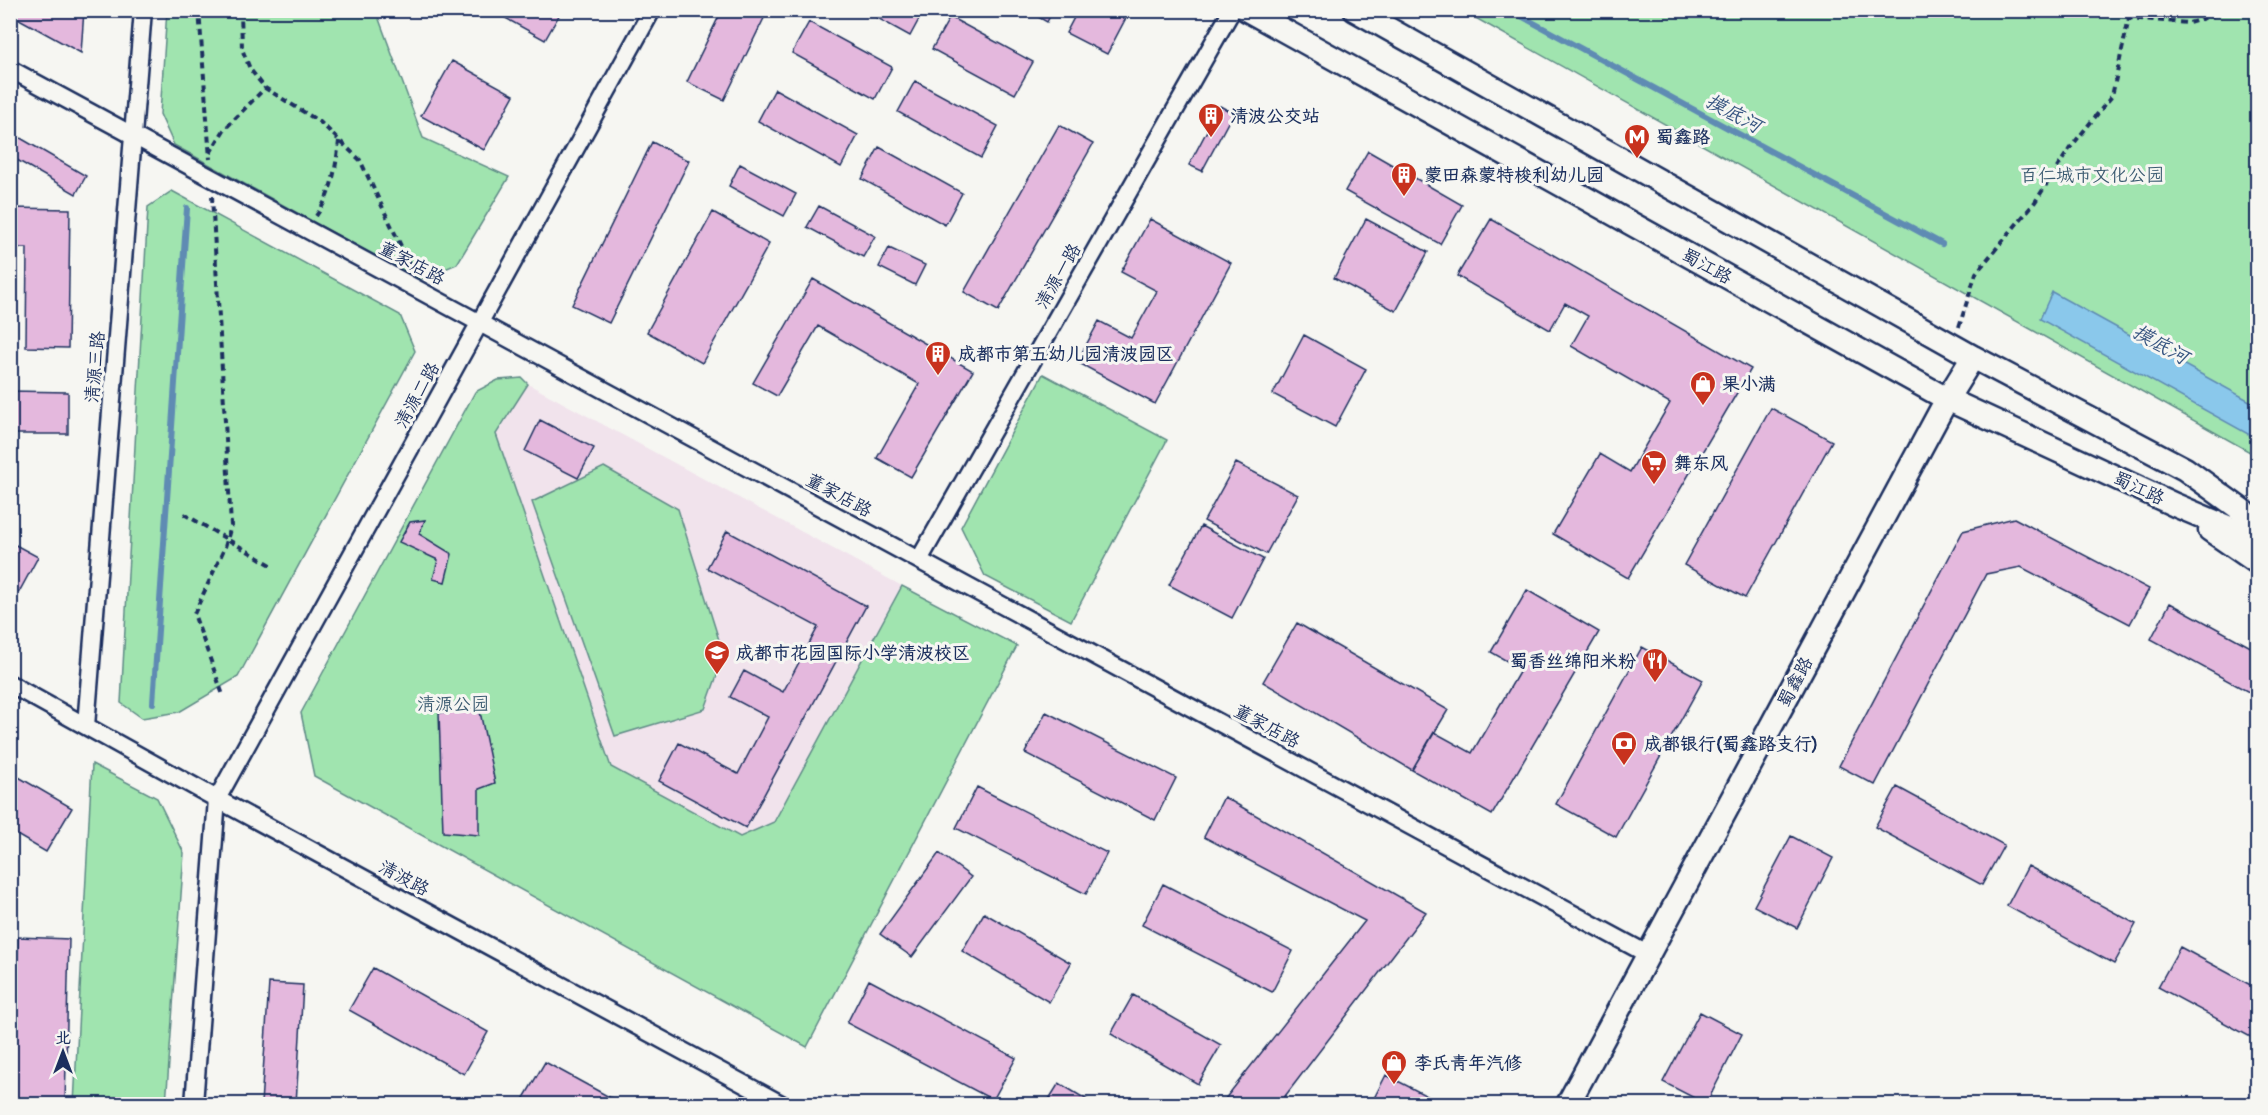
<svg xmlns="http://www.w3.org/2000/svg" width="2268" height="1115" font-family="Pangolin,'LXGW WenKai TC',sans-serif">
<rect width="100%" height="100%" fill="#f6f6f2"/>
<filter id="ink" filterUnits="userSpaceOnUse"><feTurbulence type="fractalNoise" baseFrequency=".0167" numOctaves="2"/><feDisplacementMap in="SourceGraphic" scale="12" xChannelSelector="R" yChannelSelector="G"/><feConvolveMatrix kernelMatrix="1 2 1 2 8 2 1 2 1" color-interpolation-filters="sRGB"/></filter>
<g filter="url(#ink)">
<path fill="#f1e3ec" d="M528 384 902 586 774 822 740 837 612 767 496 434Z"/>
<path fill="#a0e4af" stroke="#5e8a86" stroke-width="1.5" d="M167 10 376 11 423 138 509 177 457 264 419 280 174 145 160 114Z
M1463 11H2257V456Z
M172 191 400 315 415 351 238 677 179 712 142 718 121 703 148 207Z
M1043 374 1167 440 1071 621 985 576 961 527Z
M522 378 528 384 496 434 611 767 740 837 774 822 902 586 1017 646 807 1047 314 776 301 713 475 392 498 380Z
M604 467 678 509 724 656 705 709 615 736 532 502Z
M92 764 157 798 184 853 166 1104H74Z"/>
<path fill="#8ac8eb" stroke="#5e8bb3" stroke-width="1.5" d="M2052 292 2257 405V439L2040 319Z"/>
<g fill="none" stroke-linecap="round" stroke-linejoin="round">
<path stroke="#5e8bb3" stroke-width="6" d="M1510 10 1942 244
M153 703 187 208"/>
</g>
<path fill="#e4b8dd" stroke="#1b2f5e" stroke-width="1.5" d="M10 10H84L81 53 10 14Z
M491 10H562L545 40Z
M722 10H768L724 100 687 82Z
M863 10H924L910 36Z
M1026 10H1053L1047 22Z
M1078 10H1121L1128 14 1107 54 1066 33Z
M950 17 1033 62 1015 94 932 49Z
M809 22 892 67 875 99 792 53Z
M452 61 514 95 484 150 421 116Z
M915 81 998 126 981 158 898 112Z
M775 89 858 135 841 167 758 121Z
M1220 106 1233 113 1202 171 1189 165Z
M1059 125 1093 144 998 311 964 292Z
M10 132 86 176 76 194 10 156Z
M652 142 689 161 609 323 572 305Z
M879 147 962 193 945 225 862 179Z
M1368 151 1462 205 1440 244 1345 191Z
M740 164 796 194 784 216 729 186Z
M819 206 875 236 863 257 807 227Z
M10 208 70 209 68 348 26 347 27 248H10Z
M713 212 769 244 702 363 647 332Z
M1150 219 1231 263 1155 404 1077 362 1099 321 1131 338 1157 291 1121 272Z
M1366 219 1428 252 1396 311 1334 278Z
M1491 219 1751 369 1628 578 1553 534 1600 454 1630 472 1670 403 1571 346 1588 316 1565 303 1550 330 1457 276Z
M889 248 925 265 915 285 879 267Z
M813 279 973 371 911 477 877 458 919 384 818 326 777 396 753 383Z
M1304 335 1366 369 1335 427 1273 394Z
M10 391 68 392V434H10Z
M1771 408 1832 441 1745 598 1684 565Z
M540 420 594 448 578 478 525 451Z
M1236 463 1298 495 1266 554 1204 521Z
M2014 518 2149 589 2130 624 2021 567 1986 574 1875 785 1839 766 1963 531Z
M425 520 419 534 452 554 445 582 433 579 438 560 399 542 410 522Z
M1201 526 1263 559 1232 618 1169 585Z
M727 531 866 606 746 828 659 781 679 743 738 774 768 717 730 697 744 671 783 692 818 627 707 568Z
M10 542 38 557 19 592 10 588Z
M1527 590 1599 632 1492 815 1412 770 1434 732 1472 753 1521 669 1491 652Z
M2170 603 2258 651V697L2151 639Z
M1297 623 1448 710 1412 770 1263 682Z
M1642 647 1703 680 1616 837 1556 804Z
M479 707 495 783 479 789V835L443 832 439 713Z
M1046 712 1176 778 1155 820 1025 753Z
M10 772 72 808 46 852 10 831Z
M977 787 1107 853 1086 894 956 828Z
M1897 787 2004 845 1982 885 1875 827Z
M1224 797 1426 912 1279 1104H1221L1365 921 1204 837Z
M1791 836 1833 858 1797 928 1754 906Z
M939 853 971 877 912 957 880 934Z
M2028 866 2136 924 2114 964 2007 906Z
M1163 884 1293 951 1272 992 1142 925Z
M984 913 1071 963 1049 1002 962 951Z
M18 937 69 939 65 1104H14Z
M2180 947 2258 989V1041L2158 987Z
M373 968 488 1032 464 1074 349 1010Z
M869 980 1016 1058 993 1100 847 1023Z
M269 983 303 985 296 1104H261Z
M1133 995 1221 1045 1198 1084 1111 1034Z
M1700 1012 1742 1034 1706 1104 1663 1082Z
M545 1062 622 1104 521 1103Z
M1386 1075 1431 1098 1427 1104H1371Z
M1059 1083 1094 1104H1046Z"/>
<g fill="none" stroke-linecap="round" stroke-linejoin="round">
<defs>
<path id="street" d="M10 69 1649 955
M919 560 1232 10
M10 684 217 799 781 1104
M86 726 143 10
M194 1104 217 799 652 10"/>
<path id="secondary" d="M1247 10 1947 399 2175 505 2258 540
M1355 10 1973 357 2185 469 2258 522
M2210 530 2258 563
M1568 1104 1947 399 1973 357"/>
</defs>
<use href="#street" stroke="#1b2f5e" stroke-width="21"/>
<use href="#secondary" stroke="#1b2f5e" stroke-width="27"/>
<path stroke="#1b2f5e" stroke-width="4" stroke-dasharray="6 4.5" stroke-linecap="butt" d="M199 10 210 159
M241 10 242 49 250 69 265 88 320 122 360 160 410 265
M2119 10 2129 18 2189 23 2230 10
M210 153 224 130 265 88
M212 196 231 526 225 547 194 614 223 695
M316 216C332 194 336 167 339 141
M1959 327 1976 273 2035 202 2070 148 2112 96 2129 18
M184 514 273 566"/>
<use href="#street" stroke="#f6f6f2" stroke-width="16"/>
<use href="#secondary" stroke="#f6f6f2" stroke-width="22"/>
</g>
</g>
<defs>
<symbol id="building-pin" viewBox="-11 -11 22 30"><path d="M0 17L-7.5 6A9.5 9.5 0 1 1 7.5 6Z" fill="#c8321e" stroke="#f6f6f2"/><path d="M-4-6H4V6H1V3H-1V6H-4ZM-2.5-4.3h1.7v1.8h-1.7ZM.8-4.3h1.7v1.8H.8ZM-2.5-1h1.7V.8h-1.7ZM.8-1h1.7V.8H.8Z" fill="#fff"/></symbol>
<symbol id="metro-pin" viewBox="-11 -11 22 30"><path d="M0 17L-7.5 6A9.5 9.5 0 1 1 7.5 6Z" fill="#c8321e" stroke="#f6f6f2"/><path d="M-5.5 5V-5H-3L0 0L3-5H5.5V5H3V-.5L0 4L-3-.5V5Z" fill="#fff"/></symbol>
<symbol id="shop-pin" viewBox="-11 -11 22 30"><path d="M0 17L-7.5 6A9.5 9.5 0 1 1 7.5 6Z" fill="#c8321e" stroke="#f6f6f2"/><path d="M-5-2.5h2.3a2.7 3.5 0 0 1 5.4 0H5L5.5 6h-11ZM-1.5-2.5h3a1.5 2.3 0 0 0-3 0Z" fill="#fff"/></symbol>
<symbol id="supermarket-pin" viewBox="-11 -11 22 30"><path d="M0 17L-7.5 6A9.5 9.5 0 1 1 7.5 6Z" fill="#c8321e" stroke="#f6f6f2"/><path d="M-6-5.5h2.5l.6 2H6L4.5 2H-2.5L-4.4-4H-6ZM-1.5 3.2a1.3 1.3 0 1 0 .1 0ZM3 3.2a1.3 1.3 0 1 0 .1 0Z" fill="#fff"/></symbol>
<symbol id="school-pin" viewBox="-11 -11 22 30"><path d="M0 17L-7.5 6A9.5 9.5 0 1 1 7.5 6Z" fill="#c8321e" stroke="#f6f6f2"/><path d="M0-5L7-2L0 1L-7-2ZM-4 1L0 2.5L4 1V4Q0 6-4 4Z" fill="#fff"/></symbol>
<symbol id="restaurant-pin" viewBox="-11 -11 22 30"><path d="M0 17L-7.5 6A9.5 9.5 0 1 1 7.5 6Z" fill="#c8321e" stroke="#f6f6f2"/><path d="M-5-6h1v4h1v-4h1v4h1v-4h1v5L-1.5 .5V6h-2V.5L-5-1ZM5-6V6H3V1.5H1.5Q1.5-4 5-6Z" fill="#fff"/></symbol>
<symbol id="bank-pin" viewBox="-11 -11 22 30"><path d="M0 17L-7.5 6A9.5 9.5 0 1 1 7.5 6Z" fill="#c8321e" stroke="#f6f6f2"/><path d="M-6-4H6V4H-6ZM0-2.3a2.3 2.3 0 1 0 0 4.6a2.3 2.3 0 1 0 0-4.6Z" fill="#fff"/></symbol>
</defs>
<g fill-rule="evenodd">
<use href="#building-pin" x="1196" y="101" width="30" height="40"/>
<use href="#metro-pin" x="1622" y="122" width="30" height="40"/>
<use href="#building-pin" x="1389" y="160" width="30" height="40"/>
<use href="#building-pin" x="923" y="339" width="30" height="40"/>
<use href="#shop-pin" x="1688" y="369" width="30" height="40"/>
<use href="#supermarket-pin" x="1639" y="448" width="30" height="40"/>
<use href="#school-pin" x="702" y="638" width="30" height="40"/>
<use href="#restaurant-pin" x="1640" y="646" width="30" height="40"/>
<use href="#bank-pin" x="1609" y="729" width="30" height="40"/>
<use href="#shop-pin" x="1379" y="1048" width="30" height="40"/>
</g>
<g text-anchor="middle" stroke-width="6" stroke-linejoin="round" paint-order="stroke">
<g font-size="18" font-weight="bold" fill="#1b2f5e" stroke="#f6f6f2" text-anchor="start">
<text x="1230" y="122">清波公交站</text>
<text x="1656" y="143">蜀鑫路</text>
<text x="1424" y="181">蒙田森蒙特梭利幼儿园</text>
<text x="958" y="360">成都市第五幼儿园清波园区</text>
<text x="1722" y="390">果小满</text>
<text x="1674" y="469">舞东风</text>
<text x="736" y="659">成都市花园国际小学清波校区</text>
<text x="1636" y="667" text-anchor="end">蜀香丝绵阳米粉</text>
<text x="1644" y="750">成都银行(蜀鑫路支行)</text>
<text x="1414" y="1069">李氏青年汽修</text>
</g>
<g font-size="18" fill="#3c5c72" stroke="#f6f6f2">
<text x="2092" y="181">百仁城市文化公园</text>
<text x="453" y="710">清源公园</text>
</g>
<g font-size="18" fill="#1b2f5e" stroke="#f6f6f2">
<text transform="translate(412 263) rotate(28)" y="6">董家店路</text>
<text transform="translate(1707 266) rotate(29)" y="6">蜀江路</text>
<text transform="translate(1058 276) rotate(-60)" y="6">清源一路</text>
<text transform="translate(95 367) rotate(-85)" y="6">清源三路</text>
<text transform="translate(417 395) rotate(-61)" y="6">清源二路</text>
<text transform="translate(2139 488) rotate(25)" y="6">蜀江路</text>
<text transform="translate(839 495) rotate(28)" y="6">董家店路</text>
<text transform="translate(1795 682) rotate(-62)" y="6">蜀鑫路</text>
<text transform="translate(1267 726) rotate(28)" y="6">董家店路</text>
<text transform="translate(404 878) rotate(28)" y="6">清波路</text>
</g>
<g font-size="20" font-style="italic" fill="#375581" stroke="#f6f6f2">
<text transform="translate(1734 113) rotate(28)" y="7">摸底河</text>
<text transform="translate(2161 344) rotate(29)" y="7">摸底河</text>
</g>
</g>
<rect width="2268" height="1115" fill="none" stroke="#f6f6f2" stroke-width="36"/>
<rect x="18" y="18" width="2232" height="1079" fill="none" stroke="#1b2f5e" stroke-width="2" filter="url(#ink)"/>
<g transform="translate(63 1052)" stroke="#f6f6f2" stroke-width="4.5" paint-order="stroke">
<path d="M0-4.5L10 22L0 15L-10 22Z" fill="#1b2f5e"/>
<text y="-9" font-size="16" font-weight="bold" text-anchor="middle" fill="#1b2f5e">北</text>
</g>
</svg>
